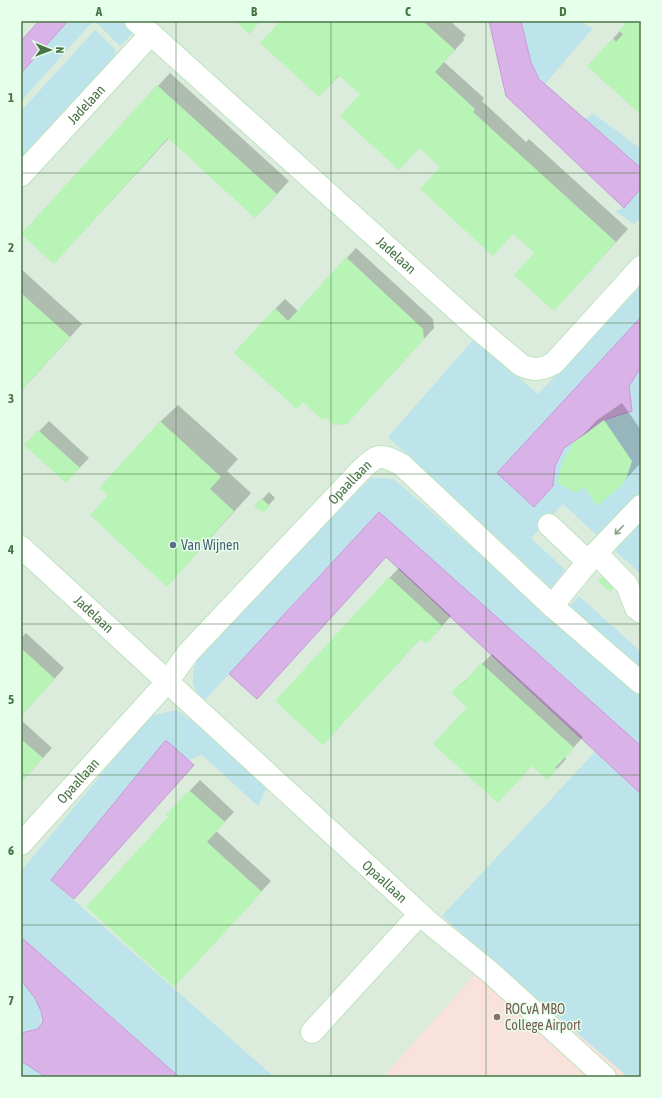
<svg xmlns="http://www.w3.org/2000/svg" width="662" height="1098" font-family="'Asap Condensed',sans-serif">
<rect width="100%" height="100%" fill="#dffde5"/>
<path fill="#dbebdc" d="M21 21H49L21 51Z
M58 21H641V1077H21V62Z"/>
<path fill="#f9e2dc" d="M490 958 628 1077H383Z"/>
<path fill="#bde3eb" d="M68 21H93L21 101V73Z
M95 21H145L120 46Z
M521 21H578L593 28 545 84C528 69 526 42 521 21Z
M95 30 115 49V58L21 160V111Z
M594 114 641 149V168L584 119Z
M641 188V218L634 224 615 211 624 208Z
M641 286V317L497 473 535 507 553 486 554 466 564 448 607 419 632 411 629 386 641 367V494L616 525 597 535 563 504 531 538 565 570 551 588 388 437 474 339 538 394Z
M371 478 394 479 641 696V746L379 513 229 674 204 701C182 682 197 655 212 638Z
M641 516V574L612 548Z
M579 596 641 652V673L570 606Z
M177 710 212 736 266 788 258 806 202 755 188 760 165 741 51 880 274 1077H179L21 937V871L150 716Z
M595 752 641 794V1077H628L442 916Z
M21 980C33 995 48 1009 38 1029L21 1033Z
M21 1061 46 1077H21Z"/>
<path fill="#d9b3e7" stroke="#c899d9" d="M39 21H68L21 73V41Z
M489 21H521L531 63 539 79 641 168V188L624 208 506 96Z
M641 317V367L629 386 632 411 607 419 564 448 555 466 553 486 534 507 497 473Z
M379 512 641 746V794L386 557 257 699 229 674Z
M165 741H167L194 765 74 899 51 880Z
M21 937 179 1077H46L21 1061V1033L38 1029 43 1021 41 1011 35 998 21 980Z"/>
<path fill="#0003" d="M281 21H450L466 35 463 38 464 40 444 62 484 98 482 101 526 142 529 139 628 229 566 297 535 253 420 147 399 169 361 94 340 75 319 96Z
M629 21H641V114L588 66Z
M170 73 289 181 268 204 255 217 169 138 66 250 22 234Z
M356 248 433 319 434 328 357 412 275 309 285 299 298 311Z
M21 269 82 324 21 391Z
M641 391V402L639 400Z
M622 403 641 430V463L620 485 579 439 597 420Z
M178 405 238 459 227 471 251 493 167 586 109 495 160 422Z
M49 421 89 458 66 482 26 445Z
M269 492 275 498 263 512 256 506Z
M399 568 451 616 436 633 421 638 323 744 389 578Z
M26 633 64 668 21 716V638Z
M492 654 583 737 565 757 566 759 557 769 532 765 498 802 468 707 453 693Z
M21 720 52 748 21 782Z
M200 780 234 812 216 831 271 881 174 986 169 817 167 815Z"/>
<path fill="#b7f4b5" d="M235 21H261L249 34Z
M280 21H423L455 50 435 72 475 109 473 112 616 242 554 311 514 275 534 253 524 243 513 234 493 256 420 189 440 167 419 148 399 170 340 116 360 94 347 83 339 75 319 97 260 43Z
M627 21H641V115L587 66 613 38 616 42 623 34 619 31Z
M157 85 277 194 255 218 168 138 54 264 21 234Z
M346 257 423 329 424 339 347 424 333 425 325 417 322 420 303 402 297 409 234 353 275 308 288 321Z
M21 293 70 337 21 391Z
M604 420 632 461 627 477 621 486 597 506 584 487 576 493 558 483V479L563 461 573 443Z
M160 421 221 477 210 489 234 511 167 587 90 515 108 495 99 488Z
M38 430 80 468 66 483 24 445Z
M261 498 270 506 263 513 254 506Z
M606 573 617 584 610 592 598 581Z
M389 577 442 626 426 644 420 639 323 745 275 701Z
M21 648 55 679 21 716Z
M481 663 574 748 555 768 557 769 547 780 532 766 498 803 433 744 467 707 451 693 461 682 463 684Z
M21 739 43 758 21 782Z
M189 790 225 822 207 842 262 892 174 987 86 907 168 817 166 815Z"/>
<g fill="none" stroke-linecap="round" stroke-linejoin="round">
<defs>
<g id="minor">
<path d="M136 21 151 34"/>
<path id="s1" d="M21 175 151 34 477 328 521 365C533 371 542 370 554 363L641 267"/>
<path d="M549 525 588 562 596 553 627 585 636 608 641 612"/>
<path id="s2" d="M21 547 432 925 490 972 605 1077"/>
<path d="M596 553 641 506"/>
<path d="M552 606 588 562"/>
<path id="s3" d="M21 844 167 682 188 653 359 472C377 455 379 452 402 465L552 606 641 683"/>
<path d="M312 1032 420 914"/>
</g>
</defs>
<use href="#minor" stroke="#bee3bf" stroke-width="24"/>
<use href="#minor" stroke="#fff" stroke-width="22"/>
</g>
<defs><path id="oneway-shaft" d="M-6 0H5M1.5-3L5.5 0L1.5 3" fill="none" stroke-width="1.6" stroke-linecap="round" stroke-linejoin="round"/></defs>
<use stroke="#89a587" href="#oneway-shaft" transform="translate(619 530) rotate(134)"/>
<path fill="none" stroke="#497446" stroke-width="1" stroke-opacity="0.55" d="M176 21V1077M331 21V1077M486 21V1077M21 173H641M21 323H641M21 474H641M21 624H641M21 775H641M21 925H641"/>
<circle fill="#5c6f8a" stroke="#e6ffeb" stroke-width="1.5" cx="173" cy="545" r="4"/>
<circle fill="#8d6e63" stroke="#e6ffeb" stroke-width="1.5" cx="497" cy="1017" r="4"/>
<g text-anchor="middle" stroke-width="3" stroke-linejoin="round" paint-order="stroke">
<g font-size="14" fill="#497446" stroke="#e6ffeb">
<text dy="5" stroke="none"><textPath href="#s1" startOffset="96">Jadelaan</textPath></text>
<text dy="5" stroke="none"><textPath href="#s1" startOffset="522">Jadelaan</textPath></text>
<text dy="5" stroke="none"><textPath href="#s3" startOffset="489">Opaallaan</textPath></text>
<text dy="5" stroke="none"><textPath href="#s2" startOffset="99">Jadelaan</textPath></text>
<text dy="5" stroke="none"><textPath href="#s3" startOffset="85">Opaallaan</textPath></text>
<text dy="5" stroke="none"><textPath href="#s2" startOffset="494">Opaallaan</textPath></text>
</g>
<g font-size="14" fill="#4e5e75" stroke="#e6ffeb" text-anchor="start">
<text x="181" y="550">Van Wijnen</text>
</g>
<g font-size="14" fill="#785e54" stroke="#e6ffeb" text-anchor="start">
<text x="505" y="1014">ROCvA MBO<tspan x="505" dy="16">College Airport</tspan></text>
</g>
</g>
<rect width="662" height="1098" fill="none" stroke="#e6ffeb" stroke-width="44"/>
<g transform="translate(50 50) rotate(91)" stroke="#e6ffeb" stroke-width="3" paint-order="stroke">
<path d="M0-3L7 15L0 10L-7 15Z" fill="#497446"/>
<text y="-6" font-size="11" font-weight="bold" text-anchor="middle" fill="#497446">N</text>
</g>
<rect x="22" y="22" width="618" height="1054" fill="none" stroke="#497446" stroke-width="1.5"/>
<g font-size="13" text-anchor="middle" font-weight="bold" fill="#497446">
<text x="99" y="16">A</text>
<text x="254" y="16">B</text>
<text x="408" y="16">C</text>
<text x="563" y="16">D</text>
<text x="11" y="102">1</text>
<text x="11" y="252">2</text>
<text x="11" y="403">3</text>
<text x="11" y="554">4</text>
<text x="11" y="704">5</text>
<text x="11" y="855">6</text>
<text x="11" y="1005">7</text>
</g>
</svg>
